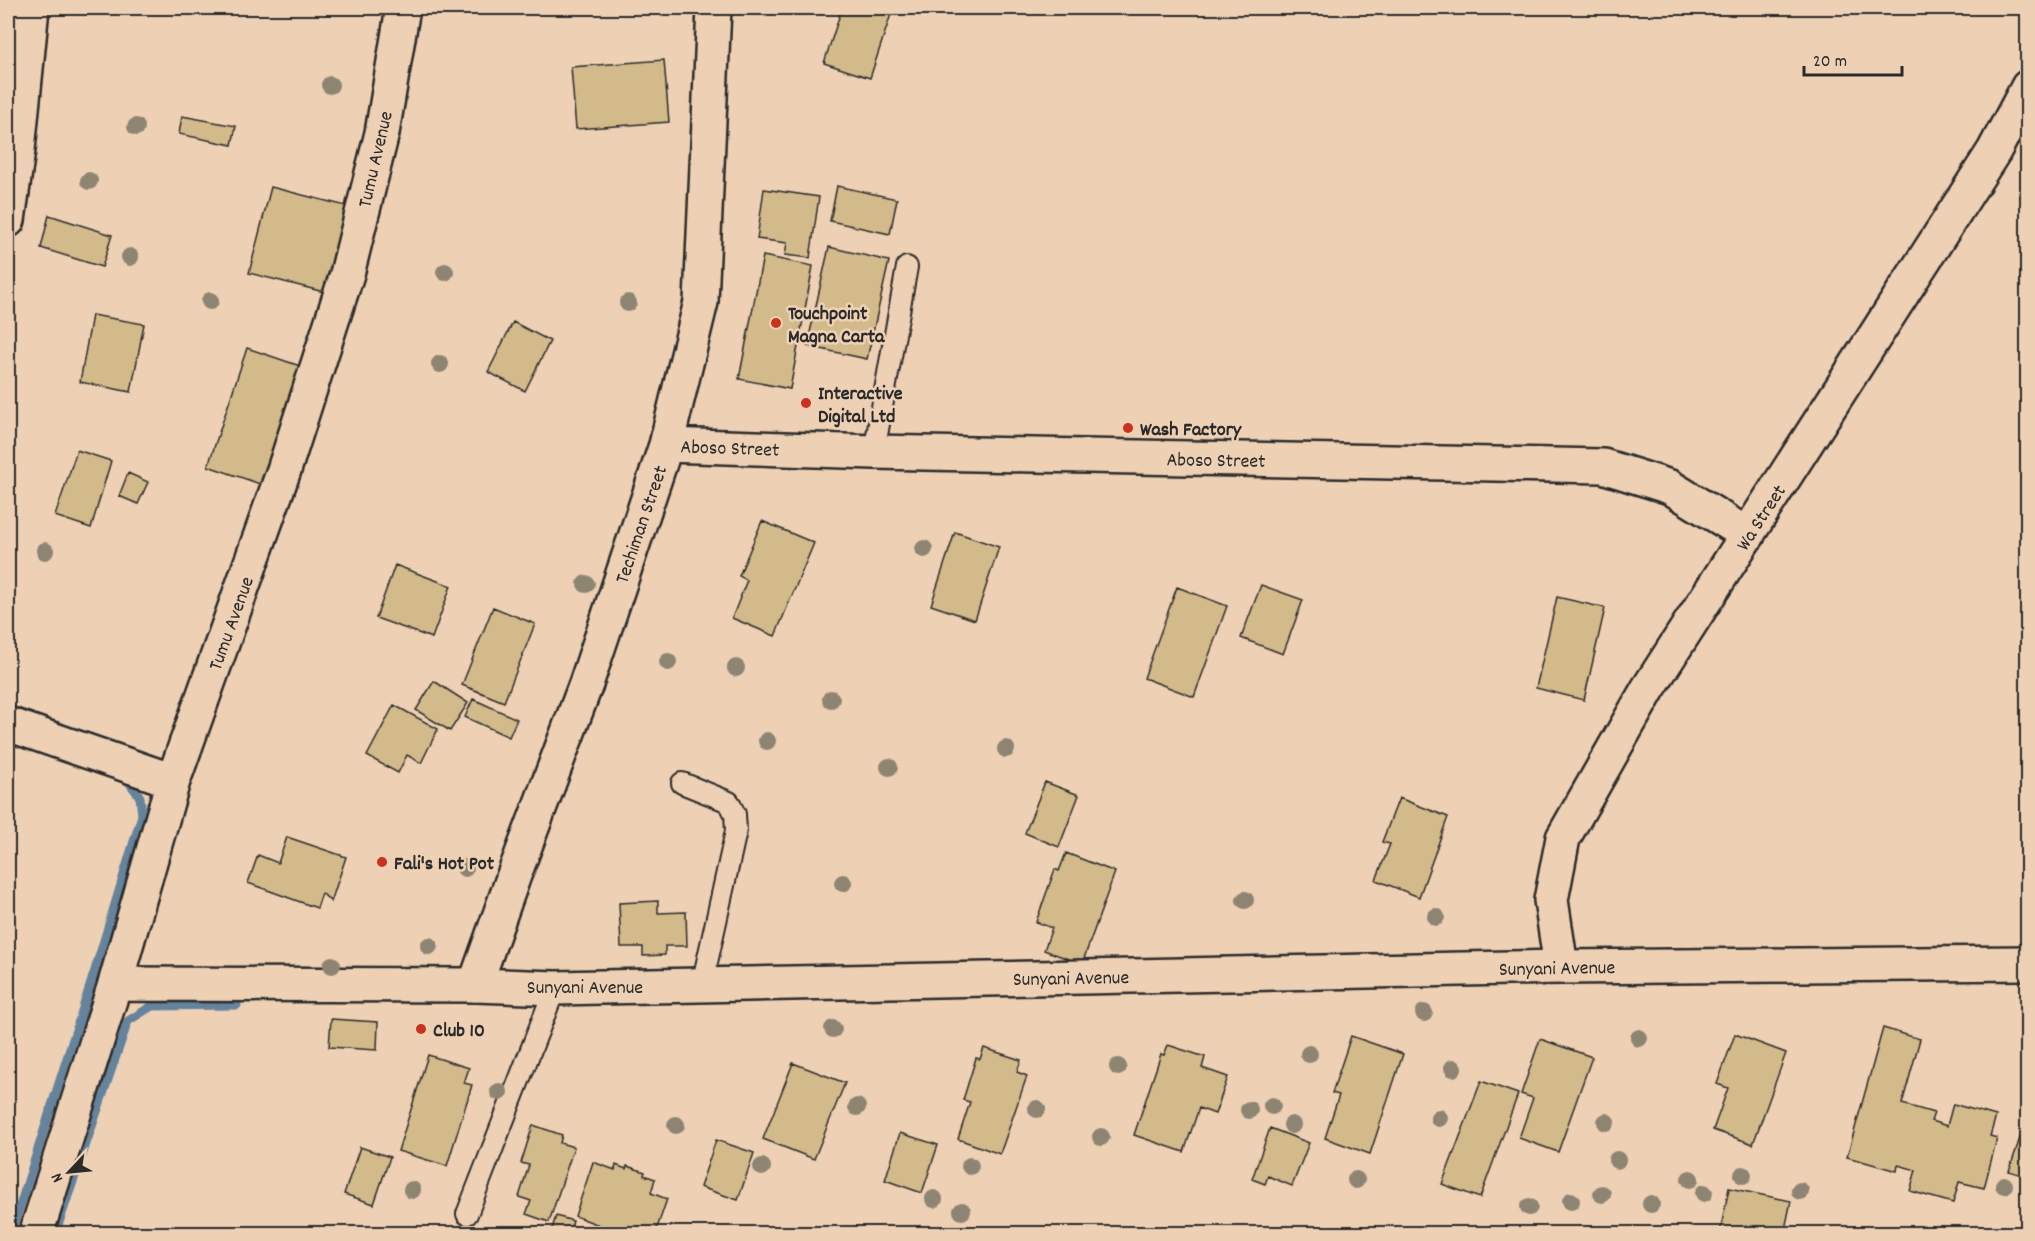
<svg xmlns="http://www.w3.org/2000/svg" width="2035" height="1241" font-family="Dekko,sans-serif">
<rect width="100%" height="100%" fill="#eed1b5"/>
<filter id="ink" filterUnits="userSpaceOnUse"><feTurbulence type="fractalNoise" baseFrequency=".0167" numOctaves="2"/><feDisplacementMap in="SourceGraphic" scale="12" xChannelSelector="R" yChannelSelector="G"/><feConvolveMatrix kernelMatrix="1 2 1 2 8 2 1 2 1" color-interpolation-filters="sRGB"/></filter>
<g filter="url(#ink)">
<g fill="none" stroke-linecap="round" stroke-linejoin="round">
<path stroke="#65839c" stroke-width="9" d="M11 1234 96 967 142 815 140 797 124 775
M55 1234 128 1021 152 1006 237 1005"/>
</g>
<path fill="#d2ba8a" stroke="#2b2b2b" stroke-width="1.5" d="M842 8H893L870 78 824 63Z
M664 60 669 122 576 129 571 67Z
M182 116 236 126 232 145 179 134Z
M837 186 897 199 890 234 830 221Z
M271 187 354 208 332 294 249 273Z
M764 189 819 197 810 258 785 255 787 243 757 239Z
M49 215 112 235 102 267 41 248Z
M829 247 889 261 867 359 807 346Z
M763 256 813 266 790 389 739 379Z
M92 315 144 324 131 392 80 382Z
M513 322 550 341 525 391 488 372Z
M247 348 303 367 263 485 208 466Z
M77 450 111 461 91 528 55 516Z
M128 473 148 482 138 504 119 496Z
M762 521 814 543 775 636 732 618 747 580 739 576Z
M955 532 999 547 975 620 931 605Z
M395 565 451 586 432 638 376 618Z
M1261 585 1303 600 1283 654 1241 638Z
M1177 587 1227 606 1194 697 1144 678Z
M1557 597 1605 608 1584 700 1536 688Z
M493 607 535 624 504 702 462 685Z
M434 681 468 703 450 731 416 710Z
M473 699 517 719 509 737 465 717Z
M394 705 438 729 421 763 407 755 398 773 367 756Z
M1045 782 1079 795 1059 847 1025 833Z
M1399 798 1448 817 1419 897 1376 880 1390 844 1382 842Z
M287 837 346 857 331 902 322 893 317 908 248 883 258 855 278 863Z
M1066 853 1115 872 1082 964 1044 950 1052 928 1036 922 1055 869 1059 871Z
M658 901V913L686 912 687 946H665V955L643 956V947H621L619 903Z
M331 1019 378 1022 377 1050 329 1047Z
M1883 1028 1920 1039 1902 1104 1934 1113 1931 1121 1947 1126 1953 1104 1996 1116 1990 1136 1997 1138 1984 1188 1959 1182 1953 1203 1910 1191 1916 1170 1898 1165 1897 1171 1847 1157Z
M1735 1034 1786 1053 1753 1144 1713 1130 1728 1088 1717 1084Z
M1351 1036 1403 1054 1370 1154 1325 1138 1339 1095 1332 1093Z
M1540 1039 1592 1057 1558 1152 1519 1138 1533 1098 1521 1094Z
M1168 1045 1205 1057 1202 1068 1228 1077 1215 1114 1199 1108 1184 1152 1134 1135 1161 1054 1164 1055Z
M984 1048 1021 1060 1017 1072 1027 1076 1000 1154 958 1139 970 1102 963 1100 976 1058 980 1059Z
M428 1055 469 1068 464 1083 472 1085 447 1166 398 1151Z
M793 1063 845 1083 814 1159 763 1139Z
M1481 1081 1518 1094 1480 1198 1442 1184Z
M533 1125 562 1135 560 1143 574 1147 549 1222 526 1214 531 1201 519 1197 529 1165 521 1163Z
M2024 1126 2028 1127V1177L2009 1171Z
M1270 1128 1309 1143 1292 1186 1268 1176 1265 1184 1252 1179Z
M900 1133 938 1145 922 1193 885 1180Z
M716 1140 754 1153 738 1200 700 1187Z
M360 1147 390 1157 374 1204 344 1194Z
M593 1162 615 1170 616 1165 626 1169 627 1166 645 1172 644 1175 655 1179 651 1193 667 1199 655 1234H643L636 1231 635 1234H623L575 1216Z
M1729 1188 1791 1201 1784 1234 1720 1232Z
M2024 1198H2028V1234H2025Z
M556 1216 573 1221 569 1234 551 1232Z"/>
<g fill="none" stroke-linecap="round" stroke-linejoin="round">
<defs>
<path id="lane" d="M874 452 907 267
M682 783 729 802 735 814 736 831 702 985
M467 1214 555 988"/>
<path id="street" d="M8 220 18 150 32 8
M666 445 874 452 1603 466 1670 487 1748 535
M8 724 173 781
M1561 967 1551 900 1563 838 1648 689 1994 151 2028 87
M115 984 173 781 284 470 347 274 382 133 403 8
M475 985 513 878 586 684 666 445 701 302 714 8"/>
<path id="secondary" d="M36 1234 115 984 475 985 555 988 1561 967 2028 963"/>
</defs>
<use href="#lane" stroke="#2b2b2b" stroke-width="24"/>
<use href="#street" stroke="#2b2b2b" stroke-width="38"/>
<use href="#secondary" stroke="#2b2b2b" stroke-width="38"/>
<use href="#lane" stroke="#eed1b5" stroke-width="20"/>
<use href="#street" stroke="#eed1b5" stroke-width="33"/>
<use href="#secondary" stroke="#eed1b5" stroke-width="33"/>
</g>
<g fill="#8d8472">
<circle cx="330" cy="85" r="9"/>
<circle cx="136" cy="127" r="9"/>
<circle cx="89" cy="181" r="9"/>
<circle cx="130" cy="257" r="9"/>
<circle cx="445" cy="272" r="9"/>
<circle cx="210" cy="301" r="9"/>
<circle cx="628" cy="303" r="9"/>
<circle cx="440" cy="364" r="9"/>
<circle cx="924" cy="549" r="9"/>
<circle cx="45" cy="551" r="9"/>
<circle cx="586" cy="584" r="9"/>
<circle cx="668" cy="662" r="9"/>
<circle cx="736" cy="668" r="9"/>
<circle cx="831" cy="699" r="9"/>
<circle cx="767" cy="741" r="9"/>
<circle cx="1006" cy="749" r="9"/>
<circle cx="889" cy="767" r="9"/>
<circle cx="465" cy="868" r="9"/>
<circle cx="843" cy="883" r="9"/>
<circle cx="1245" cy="900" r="9"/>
<circle cx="1436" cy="917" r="9"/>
<circle cx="429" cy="946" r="9"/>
<circle cx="332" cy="965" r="9"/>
<circle cx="1424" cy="1013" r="9"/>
<circle cx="833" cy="1029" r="9"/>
<circle cx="1639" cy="1038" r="9"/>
<circle cx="1309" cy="1054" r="9"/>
<circle cx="1118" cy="1067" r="9"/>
<circle cx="1453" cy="1068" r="9"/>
<circle cx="499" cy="1092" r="9"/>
<circle cx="1272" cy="1106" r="9"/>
<circle cx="857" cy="1107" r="9"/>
<circle cx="1037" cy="1109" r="9"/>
<circle cx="1249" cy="1110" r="9"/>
<circle cx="1439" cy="1118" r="9"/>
<circle cx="1606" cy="1122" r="9"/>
<circle cx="676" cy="1125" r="9"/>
<circle cx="1292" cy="1125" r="9"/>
<circle cx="1101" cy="1137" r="9"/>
<circle cx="1617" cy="1160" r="9"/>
<circle cx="970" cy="1166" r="9"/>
<circle cx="762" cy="1167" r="9"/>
<circle cx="1743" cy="1175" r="9"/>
<circle cx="1690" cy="1179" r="9"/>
<circle cx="1356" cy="1180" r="9"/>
<circle cx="2004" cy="1185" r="9"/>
<circle cx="412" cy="1190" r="9"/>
<circle cx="1800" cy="1191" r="9"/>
<circle cx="1704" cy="1193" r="9"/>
<circle cx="1602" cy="1194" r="9"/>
<circle cx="934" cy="1199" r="9"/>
<circle cx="1571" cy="1201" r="9"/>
<circle cx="1651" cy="1204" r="9"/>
<circle cx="1529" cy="1207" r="9"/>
<circle cx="962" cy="1211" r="9"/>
</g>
</g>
<g fill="#c8321e" stroke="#eed1b5" stroke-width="2">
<circle cx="776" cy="323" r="6"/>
<circle cx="806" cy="403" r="6"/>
<circle cx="1128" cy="428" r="6"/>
<circle cx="382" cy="862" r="6"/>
<circle cx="421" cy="1029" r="6"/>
</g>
<g text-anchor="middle" stroke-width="5" stroke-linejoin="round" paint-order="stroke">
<g font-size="20" fill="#2b2b2b" stroke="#eed1b5">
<text transform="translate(374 159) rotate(-77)" y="7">Tumu Avenue</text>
<text transform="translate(730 447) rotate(2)" y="7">Aboso Street</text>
<text transform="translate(1216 459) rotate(1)" y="7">Aboso Street</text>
<text transform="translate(1760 517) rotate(-57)" y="7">Wa Street</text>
<text transform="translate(640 524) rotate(-71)" y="7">Techiman Street</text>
<text transform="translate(230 623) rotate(-70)" y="7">Tumu Avenue</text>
<text transform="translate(1557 967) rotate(-1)" y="7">Sunyani Avenue</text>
<text transform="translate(1071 977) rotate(-1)" y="7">Sunyani Avenue</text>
<text x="585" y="993">Sunyani Avenue</text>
</g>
<g font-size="20" font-weight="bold" fill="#2b2b2b" stroke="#eed1b5" text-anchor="start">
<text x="788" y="319">Touchpoint<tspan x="788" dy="23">Magna Carta</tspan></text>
<text x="818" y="399">Interactive<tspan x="818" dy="23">Digital Ltd</tspan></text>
<text x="1140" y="435">Wash Factory</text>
<text x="394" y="869">Fali's Hot Pot</text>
<text x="433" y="1036">Club 10</text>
</g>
</g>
<rect width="2035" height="1241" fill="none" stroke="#eed1b5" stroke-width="30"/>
<rect x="15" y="15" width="2005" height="1211" fill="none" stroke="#2b2b2b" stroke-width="2" filter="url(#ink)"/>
<g transform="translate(69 1172) rotate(244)" stroke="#eed1b5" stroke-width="4.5" paint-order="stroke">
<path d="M0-4.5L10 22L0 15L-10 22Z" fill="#2b2b2b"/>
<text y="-9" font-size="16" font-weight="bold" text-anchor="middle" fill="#2b2b2b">N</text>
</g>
<path d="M1804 66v9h98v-9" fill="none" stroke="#2b2b2b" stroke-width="3"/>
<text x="1813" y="66" font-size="18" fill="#2b2b2b" stroke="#eed1b5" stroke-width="4.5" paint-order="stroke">20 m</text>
</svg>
